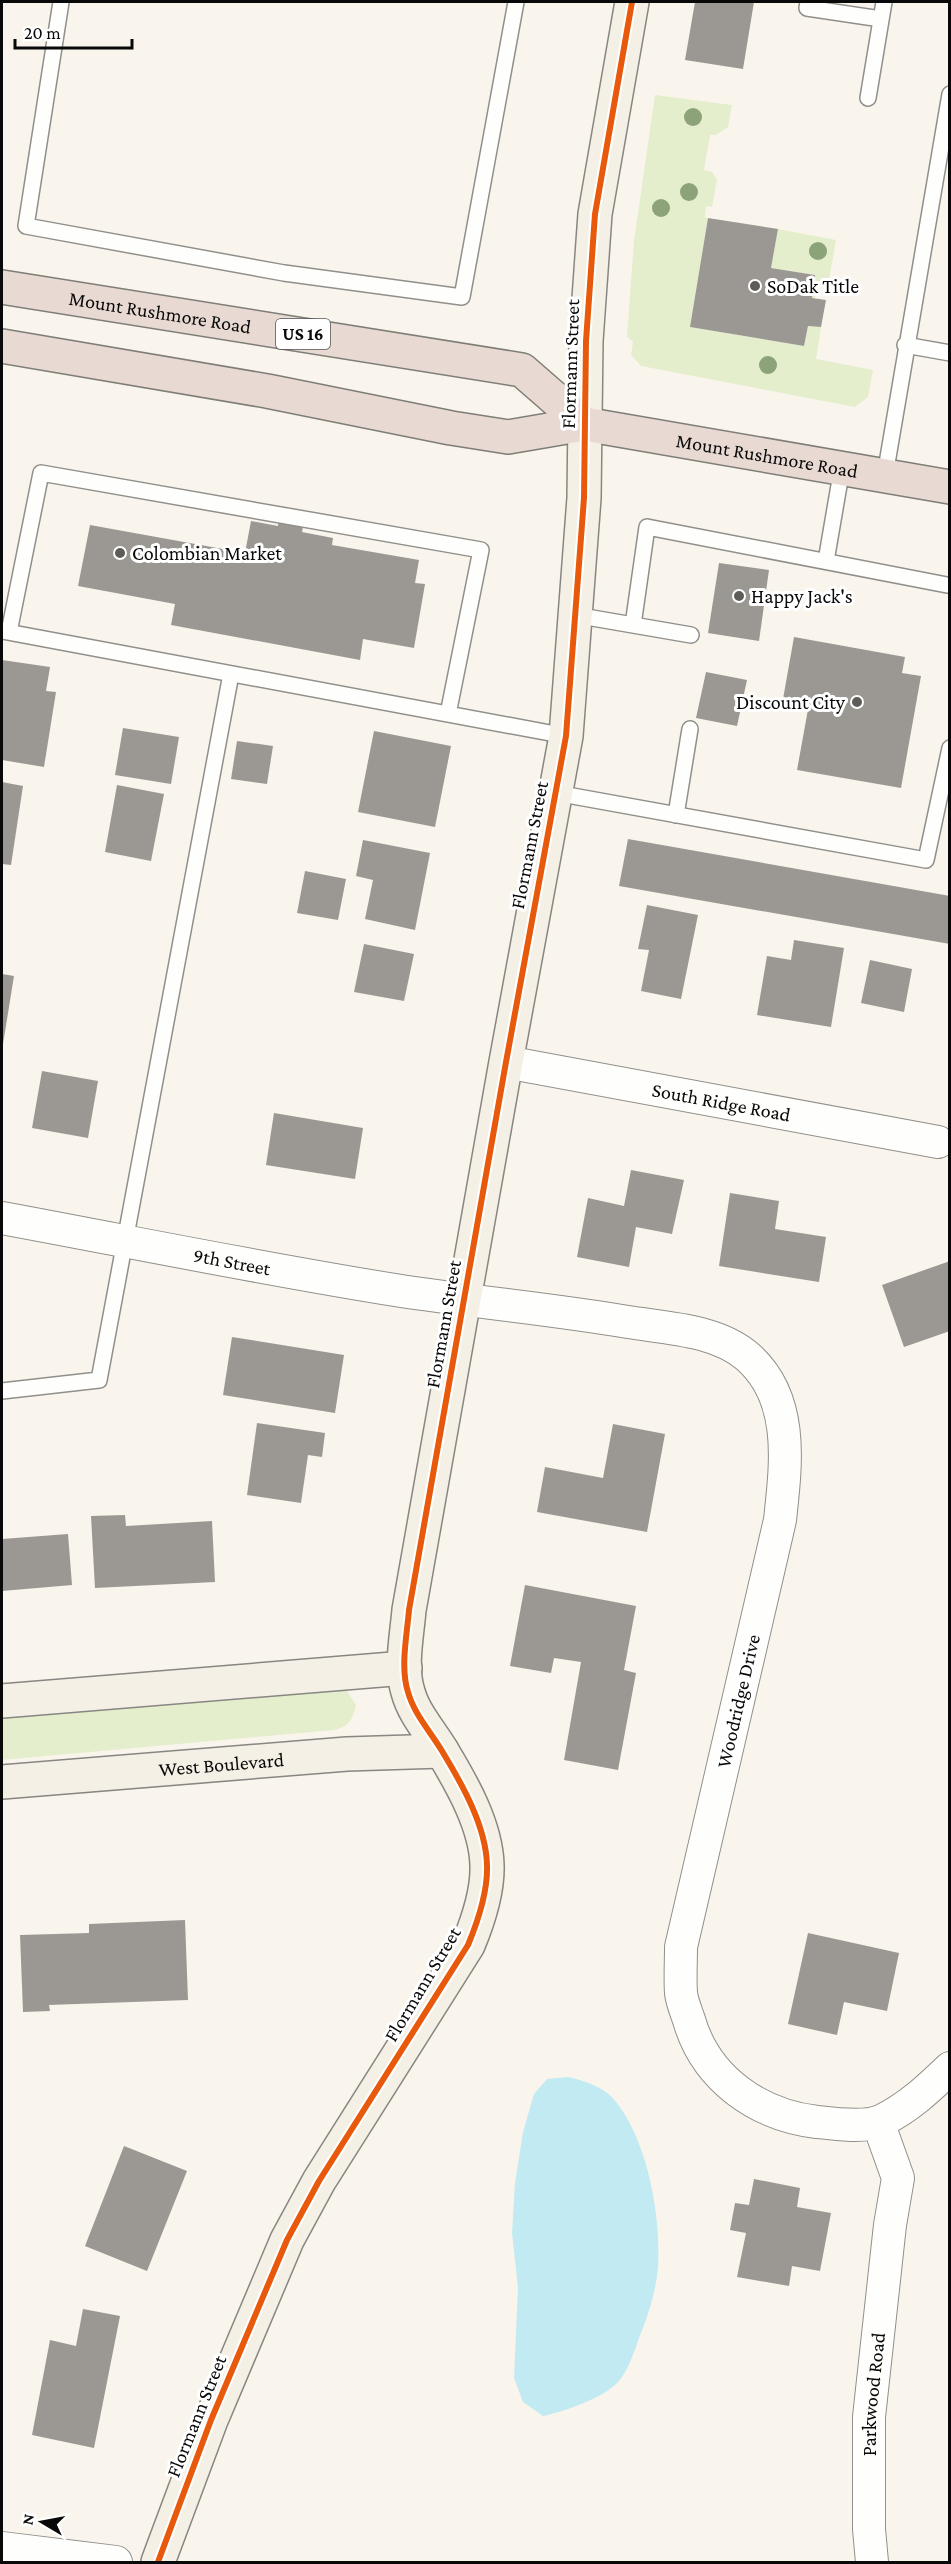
<svg xmlns="http://www.w3.org/2000/svg" width="951" height="2564" font-family="'Crimson Pro',serif">
<rect width="100%" height="100%" fill="#f9f5ec"/>
<path fill="#e5eecc" d="M655 95 732 105 728 127 716 135H710L704 170 712 172 717 180 712 207 706 206 705 217 708 218 690 327 804 346 808 326 821 327 816 359 873 370 868 397 855 407 641 366 631 355 633 342 627 337 634 241Z
M778 229 836 240 828 286 818 285 815 298H812L815 275 771 268Z
M345 1688 356 1705C353 1720 348 1727 334 1730L2 1760V1714Z"/>
<path fill="#c2eaf3" d="M568 2077C585 2081 605 2087 616 2102 648 2142 661 2216 658 2267 656 2291 648 2316 639 2338 634 2352 628 2372 617 2383 603 2398 563 2412 543 2416L523 2402 514 2378 518 2288 512 2233 515 2183 523 2132 534 2094 547 2079Z"/>
<path fill="#9b9893" d="M695 2H754L743 69 685 60Z
M708 218 778 229 771 268 815 275 812 298 826 300 821 327 808 326 804 346 690 327Z
M279 518 304 522 302 532 333 538 332 545 419 560 415 583 425 584 414 648 363 639 360 660 171 625 175 604 78 586 90 525 245 553 251 521 278 526Z
M719 563 769 570 759 641 708 633Z
M794 637 905 657 902 673 921 676 901 788 797 770 809 704 783 699Z
M2 660 50 667 46 691 56 692 44 767 2 760Z
M706 672 747 680 737 726 696 718Z
M123 728 179 737 171 784 115 775Z
M374 731 451 746 435 827 358 812Z
M237 741 273 746 267 784 231 779Z
M2 782 23 786 11 865 2 864Z
M117 785 164 794 151 861 105 852Z
M628 839 950 896V944L619 886Z
M363 840 430 853 415 930 365 919 373 880 356 876Z
M305 871 346 879 338 920 297 913Z
M647 905 698 915 681 999 641 991 649 950 638 949Z
M794 940 844 948 831 1027 757 1015 767 956 791 960Z
M364 944 414 954 404 1001 354 992Z
M870 960 912 969 904 1012 861 1003Z
M2 974 14 976 3 1044 2 1043Z
M42 1071 98 1081 88 1138 32 1128Z
M274 1113 363 1128 355 1179 266 1165Z
M631 1170 684 1180 672 1234 636 1227 629 1267 577 1257 588 1198 624 1206Z
M730 1193 779 1201 775 1229 826 1237 819 1282 719 1266Z
M950 1261V1331L904 1347 882 1285Z
M232 1337 344 1355 335 1413 223 1395Z
M257 1423 325 1433 322 1457 308 1455 301 1503 247 1495Z
M613 1424 665 1434 647 1532 537 1512 545 1467 603 1478Z
M125 1515 126 1526 212 1521 215 1582 95 1588 91 1516Z
M68 1534 72 1585 2 1591V1539Z
M525 1585 636 1606 624 1670 636 1673 618 1770 564 1760 581 1662 554 1658 551 1673 510 1666Z
M185 1920 188 2000 49 2005 50 2011 23 2012 20 1935 89 1933V1924Z
M808 1933 899 1953 887 2011 844 2002 837 2035 788 2024Z
M124 2146 187 2171 147 2271 85 2246Z
M754 2179 800 2188 797 2207 831 2213 820 2271 792 2266 789 2286 737 2277 746 2233 730 2230 735 2203 749 2205Z
M83 2309 120 2316 94 2448 32 2435 50 2340 76 2346Z"/>
<g fill="none" stroke-linecap="round" stroke-linejoin="round">
<defs>
<path id="lane" d="M61 2 26 226 284 273 462 297 516 2
M808 2 807 8 881 19
M868 98 884 2
M905 345 950 353
M885 475 950 94
M826 561 842 468
M575 615 633 625
M2 631 566 736
M9 632 41 473 481 550 448 714
M691 635 633 625 647 527 947 585
M556 793 926 860 950 748
M676 815 690 729
M2 1391 99 1380 231 674"/>
<g id="street">
<path id="s1" d="M506 1062 938 1142"/>
<path id="s2" d="M2 1218C132 1242 263 1269 395 1290 473 1302 551 1309 628 1322 667 1328 717 1330 748 1357 795 1399 786 1464 780 1520L681 1947C681 1963 680 1978 681 1993 682 2002 686 2011 689 2020 706 2079 758 2115 817 2122 834 2124 865 2128 881 2121 908 2108 928 2089 950 2068"/>
<path d="M2 2548 116 2562"/>
<path id="s3" d="M872 2562 869 2529V2417L890 2225 898 2178 878 2122"/>
</g>
<g id="secondary">
<path d="M2 1701 405 1668"/>
<path id="s4" d="M2 1782 347 1754 442 1751"/>
<path d="M158 2562 211 2420 287 2240 319 2181 468 1945C478 1921 488 1892 487 1865 486 1826 462 1784 442 1751 430 1731 414 1714 408 1692 400 1667 407 1635 409 1610L506 1062 566 736 584 498 586 341 595 214 632 2"/>
</g>
<g id="highway">
<path id="s5" d="M2 287 522 370 584 424"/>
<path id="s6" d="M2 346 267 391 451 428 508 437 584 424 950 487"/>
</g>
</defs>
<use href="#lane" stroke="#918f8b" stroke-width="18"/>
<use href="#street" stroke="#918f8b" stroke-width="34"/>
<use href="#secondary" stroke="#888682" stroke-width="36"/>
<use href="#highway" stroke="#7e7d78" stroke-width="36"/>
<use href="#lane" stroke="#fefefc" stroke-width="15"/>
<use href="#street" stroke="#fefefc" stroke-width="32"/>
<use href="#secondary" stroke="#f4f0e6" stroke-width="33"/>
<use href="#highway" stroke="#e8dad2" stroke-width="33"/>
<defs>
<path id="cycleway" d="M158 2562 211 2420 287 2240 319 2181 468 1945C478 1921 488 1892 487 1865 486 1826 462 1784 442 1751 430 1731 414 1714 408 1692 400 1667 407 1635 409 1610L506 1062 566 736 584 498 586 341 595 214 632 2"/>
</defs>
<use href="#cycleway" stroke="#fff" stroke-width="10"/>
<use href="#cycleway" stroke="#e8590c" stroke-width="6"/>
</g>
<g fill="#8ca379">
<circle cx="693" cy="117" r="9"/>
<circle cx="689" cy="192" r="9"/>
<circle cx="661" cy="208" r="9"/>
<circle cx="818" cy="251" r="9"/>
<circle cx="768" cy="365" r="9"/>
</g>
<g fill="#5d5c58" stroke="#fff" stroke-width="2">
<circle cx="755" cy="286" r="6"/>
<circle cx="120" cy="553" r="6"/>
<circle cx="739" cy="596" r="6"/>
<circle cx="857" cy="702" r="6"/>
</g>
<g text-anchor="middle" stroke-width="6" stroke-linejoin="round" paint-order="stroke">
<rect fill="#fff" stroke="#535353" stroke-width="1.5" x="276" y="319" width="54" height="30" rx="4.5"/>
<g font-size="18" font-weight="bold" fill="#090909">
<text x="303" y="340">US 16</text>
</g>
<g font-size="20" fill="#090909" stroke="#fff" text-anchor="start">
<text x="767" y="293">SoDak Title</text>
<text x="132" y="560">Colombian Market</text>
<text x="751" y="603">Happy Jack's</text>
<text x="845" y="709" text-anchor="end">Discount City</text>
</g>
<g font-size="20" fill="#090909" stroke="#fff">
<text dy="7" stroke="none"><textPath href="#s5" startOffset="160">Mount Rushmore Road</textPath></text>
<text transform="translate(570 364) rotate(-88)" y="7">Flormann Street</text>
<text dy="7" stroke="none"><textPath href="#s6" startOffset="777">Mount Rushmore Road</textPath></text>
<text transform="translate(529 845) rotate(-79)" y="7">Flormann Street</text>
<text dy="7" stroke="none"><textPath href="#s1" startOffset="219">South Ridge Road</textPath></text>
<text dy="7" stroke="none"><textPath href="#s2" startOffset="234">9th Street</textPath></text>
<text transform="translate(443 1324) rotate(-80)" y="7">Flormann Street</text>
<text transform="translate(738 1701) rotate(-77)" y="7">Woodridge Drive</text>
<text dy="7" stroke="none"><textPath href="#s4" startOffset="220">West Boulevard</textPath></text>
<text transform="translate(422 1984) rotate(-59)" y="7">Flormann Street</text>
<text dy="7" stroke="none"><textPath href="#s3" startOffset="168">Parkwood Road</textPath></text>
<text transform="translate(196 2416) rotate(-68)" y="7">Flormann Street</text>
</g>
</g>
<rect width="951" height="2564" fill="none" stroke="#090909" stroke-width="6"/>
<g transform="translate(42 2522) rotate(280)" stroke="#ffffff" stroke-width="4.5" paint-order="stroke">
<path d="M0-4.5L10 22L0 15L-10 22Z" fill="#090909"/>
<text y="-9" font-size="16" font-weight="bold" text-anchor="middle" fill="#090909">N</text>
</g>
<path d="M15 39v9h117v-9" fill="none" stroke="#090909" stroke-width="3"/>
<text x="24" y="39" font-size="18" fill="#090909" stroke="#ffffff" stroke-width="4.5" paint-order="stroke">20 m</text>
</svg>
